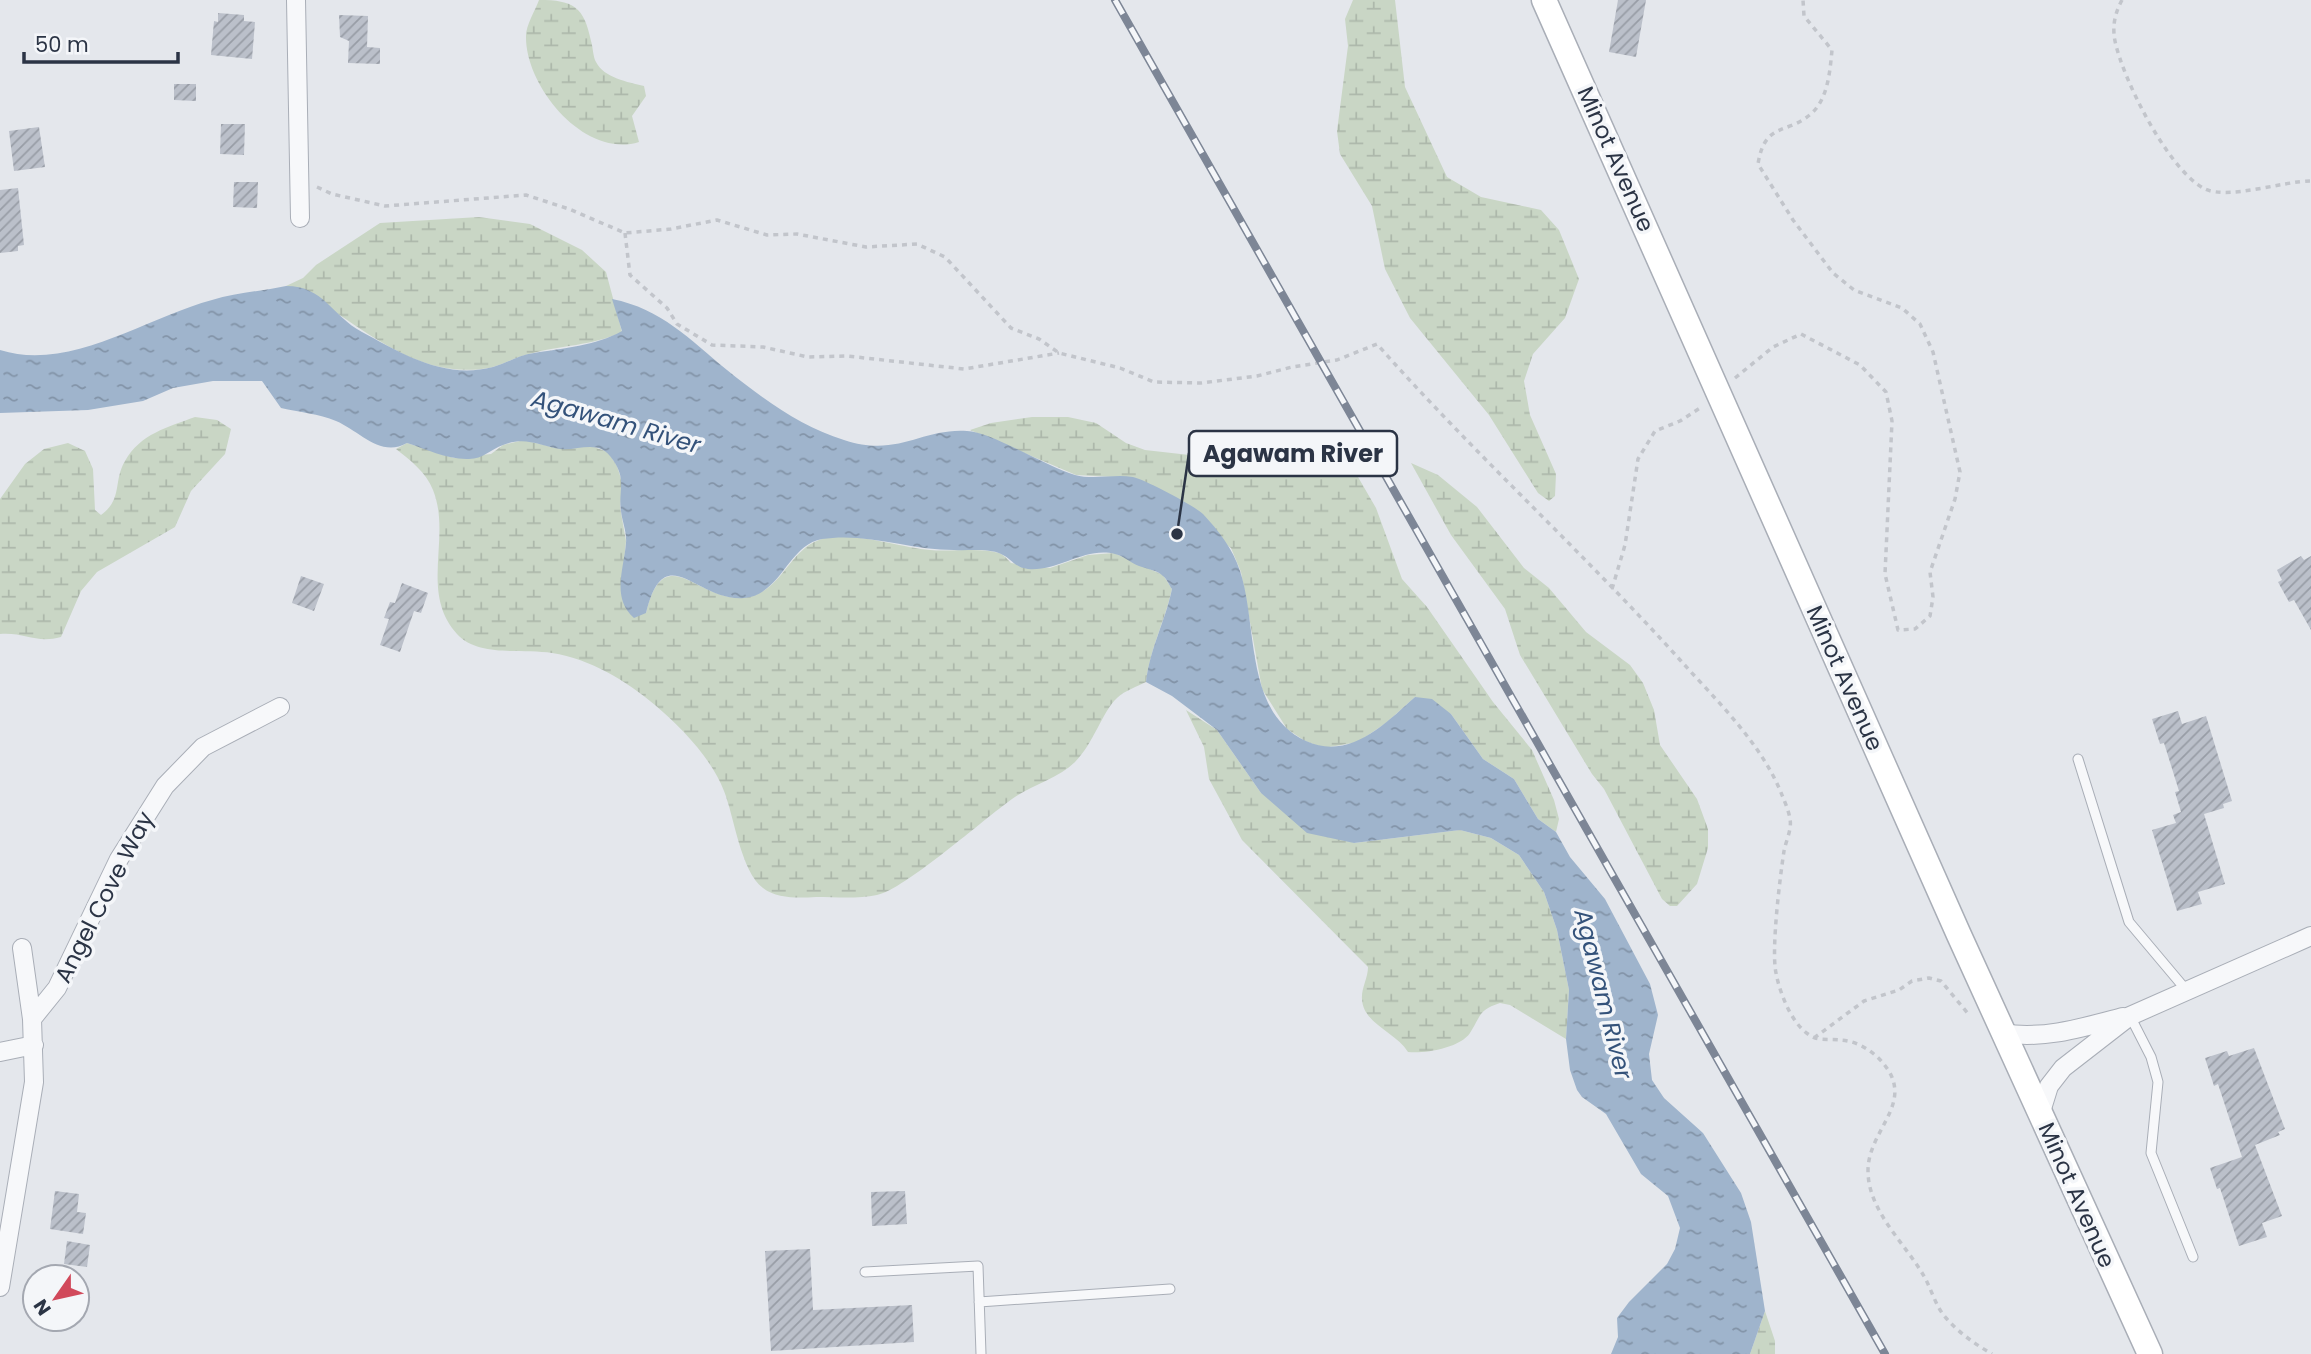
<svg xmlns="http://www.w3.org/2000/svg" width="2311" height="1354" font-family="Poppins,sans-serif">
<defs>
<pattern id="wetland-marsh" width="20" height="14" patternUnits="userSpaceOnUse" patternTransform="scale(1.75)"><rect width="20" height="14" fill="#c9d6c5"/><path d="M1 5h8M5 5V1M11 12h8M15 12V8" fill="none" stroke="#adb8ab"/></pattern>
<pattern id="water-ripples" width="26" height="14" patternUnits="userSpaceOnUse" patternTransform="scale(1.75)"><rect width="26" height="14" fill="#9fb4cc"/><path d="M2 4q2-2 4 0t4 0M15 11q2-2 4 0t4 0" fill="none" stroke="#8293a7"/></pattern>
<pattern id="building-hatch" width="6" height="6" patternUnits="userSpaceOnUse" patternTransform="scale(1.75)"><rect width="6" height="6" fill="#bbc0ca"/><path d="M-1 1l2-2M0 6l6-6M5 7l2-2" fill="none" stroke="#989da6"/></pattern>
</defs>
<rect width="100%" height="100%" fill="#e4e7ec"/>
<path fill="url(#wetland-marsh)" d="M539 0C574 0 584 7 591 41 593 47 593 57 596 62 604 78 628 82 644 86L646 96 632 116 639 142C585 159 525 87 526 36 526 25 535 11 539 0Z
M1353 0H1395L1405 87 1447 177 1481 197 1541 210 1559 230 1579 279 1565 318 1533 354 1524 381 1530 415 1556 474 1555 496 1549 501 1538 493 1489 415 1410 318 1385 269 1372 206 1340 154 1337 131 1348 46 1345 19Z
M479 217 530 224 582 250 606 272 622 332C592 346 561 345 529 354 515 357 503 365 489 368 428 378 385 345 338 314 322 304 303 296 286 286L303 278 316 265 380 223Z
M195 417 217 420 231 429 225 454 191 491 175 527 97 572 81 591 61 637C36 644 25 632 0 634V499L25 464 44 449 68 443 85 451 93 469 95 510 101 515C123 499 113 481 125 461 140 434 168 427 195 417Z
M1032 417H1068L1096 423 1126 443 1145 450 1216 458H1304L1339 461 1344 464 1358 477 1376 508 1402 579 1427 607 1493 702 1532 750 1554 800 1559 819 1556 832 1538 819 1514 779 1483 759 1451 714 1415 697 1386 723 1358 742 1324 748 1305 741 1287 729 1262 689 1241 572 1231 548 1134 478 1076 475 970 430 991 423Z
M524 440 560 449 591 446 608 452 617 466 623 485 620 507 626 541 621 594 646 613C666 531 704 614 755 595 783 585 791 550 819 540 847 529 900 548 930 550 952 552 978 547 999 553 1004 555 1007 559 1011 563L1050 568 1088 555 1114 553 1163 575 1172 589C1165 621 1150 648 1146 682 1138 686 1124 691 1117 698 1102 712 1094 743 1075 762 1058 779 1031 785 1012 799 985 818 904 890 877 895 858 899 836 897 816 897 799 898 777 899 763 888 741 872 734 816 724 791 712 759 681 727 655 705 626 681 591 659 552 653 523 648 479 658 457 634 419 592 452 537 433 490 426 472 410 460 396 449L407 443 454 458 491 454 503 445Z
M1411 463 1438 475 1477 507 1524 568 1549 588 1586 632 1630 665 1643 683 1654 710 1660 745 1697 799 1708 829V848L1697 884 1677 906H1670L1662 899 1604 789 1592 774 1520 655 1505 609 1451 535Z
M1186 710 1217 730 1261 793 1354 843 1460 830 1491 838 1519 855 1544 892 1557 930 1569 990 1566 1039 1510 1005 1500 1003C1478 1010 1481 1016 1470 1033 1460 1048 1424 1054 1408 1052 1396 1032 1363 1024 1362 999 1361 989 1368 978 1368 967L1242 840 1209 779 1204 747Z
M1765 1311 1775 1341V1354H1750Z"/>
<path fill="url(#water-ripples)" d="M286 286C324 286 332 316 362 332 401 353 444 380 493 367 507 363 519 355 534 353 564 348 595 346 622 331L612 299C662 309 689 339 727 370 762 398 801 427 844 440 898 458 921 428 967 431 992 432 1047 467 1075 475 1093 480 1114 474 1133 477 1146 480 1193 505 1203 514 1218 530 1233 549 1240 571 1258 625 1244 713 1306 741 1349 761 1385 724 1415 697L1432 699 1451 714 1483 759 1514 779 1538 819 1556 832 1570 857 1605 899 1650 984 1658 1015 1649 1054 1652 1080 1664 1098 1703 1133 1741 1193 1751 1222 1765 1311 1750 1354H1611L1618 1337 1617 1318 1629 1302 1667 1264 1675 1249 1680 1228 1668 1196 1641 1174 1606 1114 1582 1097 1577 1090 1570 1070 1566 1039 1569 990 1557 930 1544 892 1519 855 1491 838 1460 830 1354 843 1307 833 1261 793 1217 730 1172 696 1146 682C1150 648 1165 622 1172 589 1169 585 1167 579 1163 576 1157 570 1147 569 1139 566 1131 563 1124 556 1115 554 1086 546 1057 572 1028 569 1015 568 1011 558 1001 554 988 548 968 551 954 550 910 550 866 532 822 539 788 545 781 595 744 598 696 602 665 536 646 613L634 618C611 598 624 569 626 543 627 532 622 521 621 511 618 490 627 480 613 460 599 438 580 451 560 449 539 446 526 436 503 445 491 449 483 459 469 459 448 460 426 449 407 443 380 458 360 431 336 421 319 414 299 412 281 408L262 381H213L173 388 143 401 88 410 0 413V350C70 372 145 318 212 300 235 293 262 291 286 286Z"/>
<path fill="url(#building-hatch)" d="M1618 0H1646L1636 57 1609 52Z
M218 13 244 15V21L255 22 252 59 211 55 214 21 218 22Z
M339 15 368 16 367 47 380 48V64L348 63 349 41 340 37Z
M174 84H196V101L174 100Z
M221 124H245L244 155 220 154Z
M39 127 45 167 14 171 9 131Z
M234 182H258L257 208 233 207Z
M18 188 24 245 18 246V251L0 253V190Z
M2301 556 2304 560 2311 556V630L2294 600 2289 602 2278 582 2282 580 2277 570Z
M301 576 324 584 314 611 292 603Z
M402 583 428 593 421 613 414 611 400 652 380 645 389 619 384 618 390 602 395 603Z
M2178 711 2182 724 2206 716 2232 801 2223 804 2224 808 2204 814 2225 884 2198 892 2202 904 2177 911 2152 830 2176 823 2173 815 2181 812 2175 792 2179 791 2164 743 2160 744 2152 719Z
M2254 1048 2285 1129 2278 1132 2280 1135 2255 1145 2282 1216 2262 1223 2267 1237 2239 1246 2220 1188 2217 1189 2210 1168 2242 1157 2218 1084 2214 1086 2205 1058 2227 1051 2229 1056Z
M55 1191 79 1194 77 1212 86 1213 83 1234 50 1229Z
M905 1191 907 1224 872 1226 871 1192Z
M67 1241 90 1245 87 1267 64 1264Z
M810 1249 813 1310 912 1305 914 1342 771 1351 765 1251Z"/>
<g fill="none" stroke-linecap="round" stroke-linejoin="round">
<defs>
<path id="lane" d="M2078 759 2129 922 2187 991
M2130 1016 2151 1057 2158 1082 2151 1153 2193 1257
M865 1272 978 1266 981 1354
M979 1302 1170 1289"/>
<path id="street" d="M296 0 300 218
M32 1019 57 988 119 859 165 786 203 747 280 707
M2003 1033C2043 1040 2085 1027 2123 1017
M0 1052 34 1045
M2040 1115 2049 1086 2063 1068 2130 1016 2311 936
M0 1287 34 1082 32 1019 22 948"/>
<path id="secondary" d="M1544 0 1959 935 2150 1354"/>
</defs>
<use href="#lane" stroke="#a9aeb7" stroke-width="11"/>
<use href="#street" stroke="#a9aeb7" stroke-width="20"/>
<use href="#secondary" stroke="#a9aeb7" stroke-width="27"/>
<path stroke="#c2c5cb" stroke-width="3.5" stroke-dasharray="5 5" stroke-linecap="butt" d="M2122 0C2115 13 2112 26 2115 41 2123 80 2169 171 2205 189 2229 200 2283 181 2311 181
M317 187 332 194 385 206 526 195 569 209 625 233 671 229 717 220 767 235 797 234 866 247 917 244 945 257 1011 328 1039 339 1059 353 1120 368 1154 382 1201 383 1257 376 1292 367 1337 360 1377 344C1474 454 1583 552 1681 661 1717 701 1762 744 1782 795 1785 802 1789 812 1790 819 1792 829 1786 841 1784 851 1780 877 1771 950 1776 973 1780 994 1793 1029 1815 1038 1821 1040 1833 1039 1840 1040 1861 1041 1881 1056 1891 1075 1907 1109 1868 1133 1868 1171 1868 1212 1907 1245 1925 1278 1932 1291 1936 1307 1946 1318 1959 1333 1975 1344 1992 1354
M625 233 630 275 667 308 677 324 712 345 763 347 808 357 847 356 964 369 1059 353
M1735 378 1773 347 1801 334 1860 365 1886 392 1892 421 1885 574 1898 630 1915 629 1930 616 1933 597 1930 572 1955 499 1960 472 1933 352 1920 324 1902 308 1854 290 1833 273 1793 220 1758 164C1765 120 1788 136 1813 112 1828 97 1830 71 1832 50L1804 16 1803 0
M1612 589 1625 545 1638 459 1655 431 1680 421 1700 408
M1814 1038 1864 1001 1899 990 1912 981 1929 978 1941 981 1970 1016"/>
<use href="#lane" stroke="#f7f8fa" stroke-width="9"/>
<use href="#street" stroke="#f7f8fa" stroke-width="18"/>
<use href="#secondary" stroke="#fff" stroke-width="24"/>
<defs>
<path id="rail" d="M1115 0 1885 1354"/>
</defs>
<use href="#rail" stroke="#7d8696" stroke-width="8"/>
<use href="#rail" stroke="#f4f6f9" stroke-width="5" stroke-dasharray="16" stroke-linecap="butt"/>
</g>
<g text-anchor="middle" stroke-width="7" stroke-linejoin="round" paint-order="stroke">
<g font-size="23" fill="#2b3445" stroke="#f4f6f9">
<text transform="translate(1616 159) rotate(66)" y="8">Minot Avenue</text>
<text transform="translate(1845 678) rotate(66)" y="8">Minot Avenue</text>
<text transform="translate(104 897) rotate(-63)" y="8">Angel Cove Way</text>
<text transform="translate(2077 1195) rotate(66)" y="8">Minot Avenue</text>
</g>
<g font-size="24" font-style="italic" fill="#34527a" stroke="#f4f6f9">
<text transform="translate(616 422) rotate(16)" y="8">Agawam River</text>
<text transform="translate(1603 994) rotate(76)" y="8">Agawam River</text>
</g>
</g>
<path fill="none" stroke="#2b3445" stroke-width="2.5" d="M1177 534L1189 453"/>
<circle fill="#2b3445" stroke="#f4f6f9" stroke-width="2.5" cx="1177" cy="534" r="7"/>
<rect fill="#f4f6f9" stroke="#2b3445" stroke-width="2.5" x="1189" y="431" width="208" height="45" rx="7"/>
<g font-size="24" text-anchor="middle" font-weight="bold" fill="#2b3445">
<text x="1293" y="462">Agawam River</text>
</g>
<g transform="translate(56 1298) rotate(236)"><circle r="33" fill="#f4f6f9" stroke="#a4a8b1" stroke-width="2"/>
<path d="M0-5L12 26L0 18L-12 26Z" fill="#d1495b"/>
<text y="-10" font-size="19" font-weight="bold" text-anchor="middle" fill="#2b3445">N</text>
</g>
<path d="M24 52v10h154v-10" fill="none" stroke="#2b3445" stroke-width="3.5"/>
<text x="35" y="52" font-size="21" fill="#2b3445" stroke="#f4f6f9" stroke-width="5" paint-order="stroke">50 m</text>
</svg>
